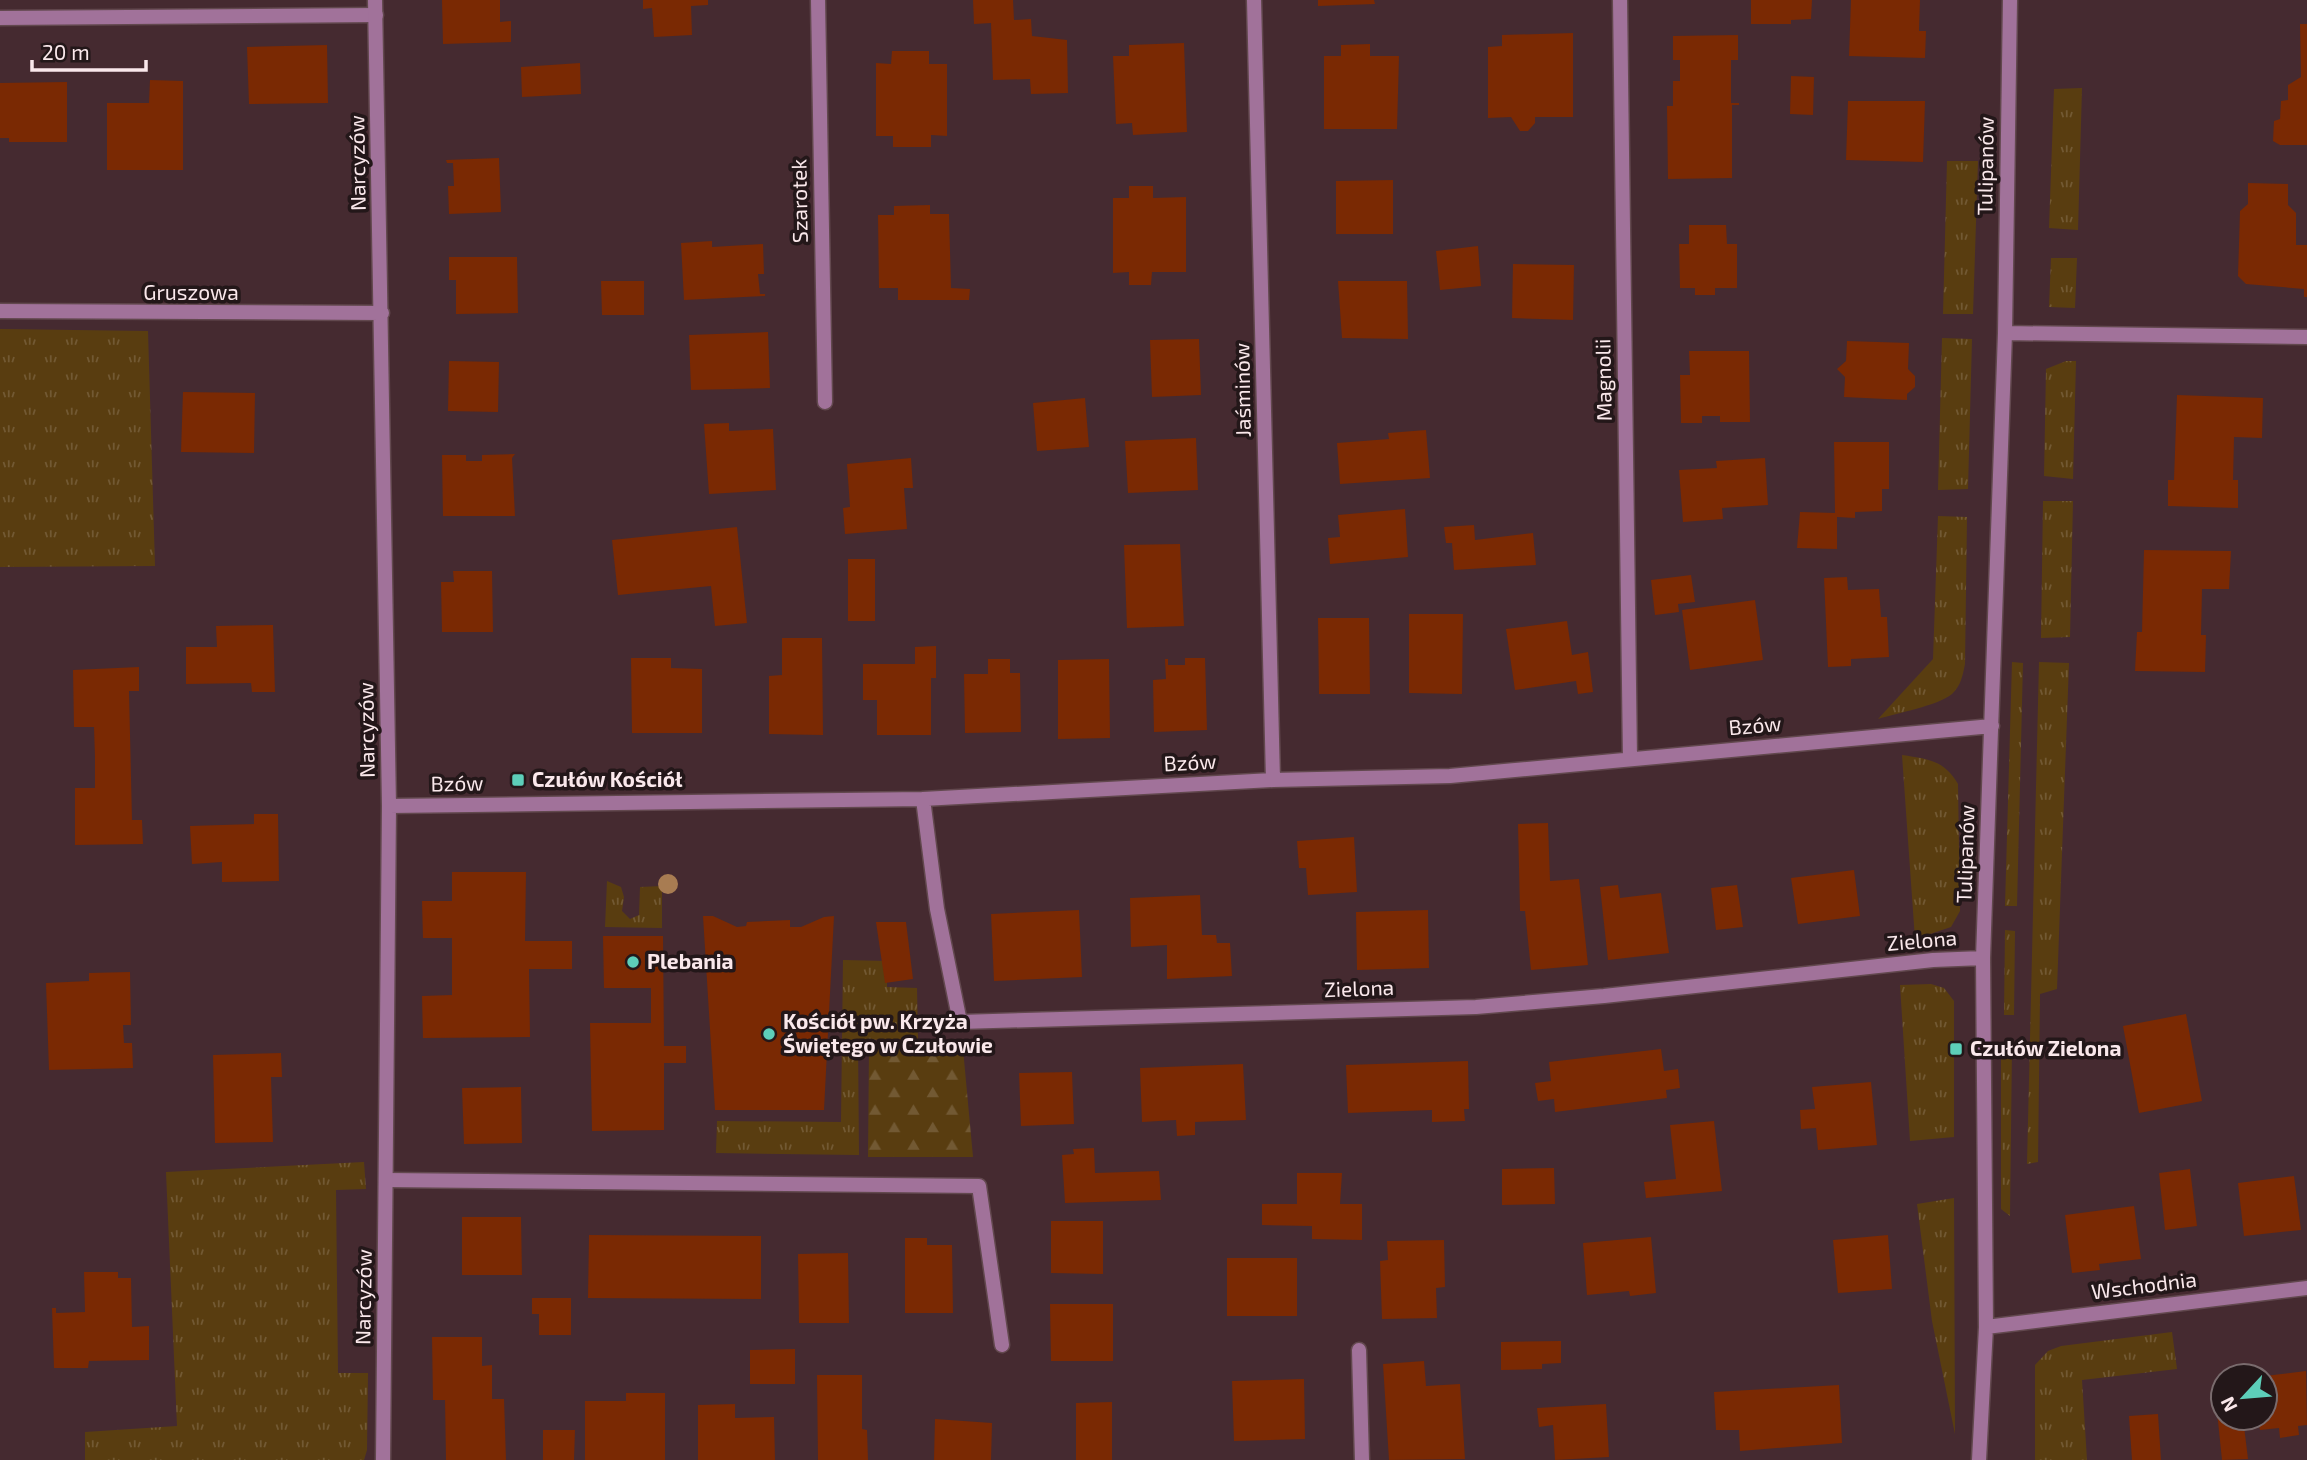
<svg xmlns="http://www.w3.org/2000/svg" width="2307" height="1460" font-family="'Exo 2',sans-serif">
<defs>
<pattern id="grass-tufts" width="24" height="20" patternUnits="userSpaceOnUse" patternTransform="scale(1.75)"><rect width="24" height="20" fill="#593d10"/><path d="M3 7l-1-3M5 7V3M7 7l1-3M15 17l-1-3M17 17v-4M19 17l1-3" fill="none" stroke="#725933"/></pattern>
<pattern id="forest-firs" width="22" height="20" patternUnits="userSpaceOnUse" patternTransform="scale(1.75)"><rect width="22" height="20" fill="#593d10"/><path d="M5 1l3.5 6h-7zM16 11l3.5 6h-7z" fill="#725933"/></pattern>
</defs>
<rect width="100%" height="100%" fill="#452a30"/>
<path fill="url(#grass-tufts)" d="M2082 88 2078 230 2049 228 2054 89Z
M1947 161H1978L1973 314H1943Z
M2051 258H2077L2075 308 2049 307Z
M0 329 148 331 155 566 0 567Z
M1942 338 1972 339 1968 489 1938 490Z
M2066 361H2076L2073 479 2044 476 2046 369Z
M2043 501H2073L2070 637 2041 638Z
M1938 516 1967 517 1965 664C1963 674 1961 686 1952 694 1937 706 1897 713 1878 719L1933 659Z
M2012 662 2023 663 2017 906H2005Z
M2039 662 2069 663 2057 989 2040 994 2038 1162 2027 1164Z
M1902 755C1928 759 1944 760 1958 784L1960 911 1951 927 1915 939Z
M607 881 621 887 624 897 622 911 630 919 639 915 640 887 662 886V928L605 927Z
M2005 930 2015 931 2014 1015H2004Z
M843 960 887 961V987L917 988 918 1039 858 1040 859 1155 716 1153 717 1121 841 1122Z
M1931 984 1944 988 1954 1001V1137L1910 1141 1900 985Z
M2012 1046 2010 1216 2001 1209V1047Z
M364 1162 366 1189 336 1190 338 1373H368L367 1450 364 1460H85V1432L177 1426 166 1172Z
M1954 1198 1955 1434 1932 1321 1917 1204Z
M2172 1332 2177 1369 2082 1380 2087 1460H2035V1365L2048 1351 2061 1346Z"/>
<path fill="url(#forest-firs)" d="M869 1049H963L973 1157H868Z"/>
<path fill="#7a2903" d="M442 0H500V22L511 21V42L443 44Z
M643 0H708V5L691 6 692 35 654 37 652 8 643 9Z
M973 0H1013L1014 20 1031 19 1032 36 1067 40 1068 93 1031 94 1030 79 993 80 991 23 974 24Z
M1318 0H1374L1375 4 1318 6Z
M1751 0H1812L1811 19 1791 20V24H1751Z
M1851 0H1920L1919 31H1926L1925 58 1849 56Z
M2300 24H2307V145H2280L2273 141 2274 121 2280 119 2281 101 2288 100V85L2301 77Z
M1573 33V117H1535V123L1528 131H1520L1511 117 1488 118V47L1502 46V35Z
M1738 35V60H1731V103H1739V105H1732V178L1668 179 1667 106H1673V81H1680V60H1673V36Z
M1184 43 1187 132 1133 135 1132 123 1116 124 1113 56H1129V45Z
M1370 44V56H1399L1397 129H1324V56H1341V45Z
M327 45 328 103 249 104 247 47Z
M892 51H929V64H947V136L931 135V147H893V136H876V63L891 64Z
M580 63 581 94 522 97 521 67Z
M1791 76 1814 77 1813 115 1790 114Z
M150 80 183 81V170H107V103H149Z
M67 82V142H9V138H0V83Z
M1848 101H1925L1923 162 1846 160Z
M499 158 501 212 449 214 448 186H454L453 163H447L446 160Z
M1393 180V234H1336V181Z
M2248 183 2288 184V205L2296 213V245H2307V297H2304V289L2246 284 2238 276 2240 211 2248 204Z
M1129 186H1153V198L1186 197V272H1152L1151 285H1129V272L1113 273V198H1129Z
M930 205V214H949L951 288 970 289 969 300H898V288H879L878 215H894V206Z
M1689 225H1726L1727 244H1737V288H1715V295H1695V288H1680L1679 244H1689Z
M712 241V247L763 244 764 274H758L760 294H765V296L684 300 681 243Z
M1478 246 1481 286 1440 290 1436 251Z
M449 257H517L518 313 456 314V280H449Z
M1513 264 1574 265 1573 320 1512 318Z
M601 281H644V315H602Z
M1338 281H1407L1408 339 1342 338Z
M768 332 770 388 691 390 689 335Z
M1199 339 1201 395 1152 397 1150 340Z
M1847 341 1909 343 1908 369 1915 376V387L1907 394V400L1844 397 1845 377 1837 369 1846 361Z
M1689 351H1749L1750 422H1720V416H1702V423H1681L1680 375H1690Z
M449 361 499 362 498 412 448 411Z
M183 392 255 393 254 453 181 452Z
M2177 395 2263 398 2262 438 2234 437 2233 480H2238V508L2168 506V480H2174Z
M1085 398 1089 447 1037 451 1033 403Z
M729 423V431L773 429 776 490 709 494 704 424Z
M1426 430 1430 478 1340 484 1337 443 1389 439 1388 433Z
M1196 438 1198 490 1128 493 1125 441Z
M1834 442H1889V489H1882V511L1855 512V518L1837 517V549L1797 548 1800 512 1835 513Z
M515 454 512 458 515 516H443L442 455H466V461H482V455Z
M911 458 913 488H904L907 529 845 534 843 508 850 507 847 464Z
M1765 458 1768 505 1722 508 1723 519 1683 522 1679 470 1717 468 1716 461Z
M1405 509 1408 557 1330 564 1328 538 1340 537 1338 515Z
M1474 525 1475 540 1533 533 1536 565 1454 570 1452 543H1446L1444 527Z
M737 527 747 623 715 626 711 586 618 595 612 540Z
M1180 544 1184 626 1127 628 1124 545Z
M2144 550 2231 551 2229 589H2202L2201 635H2206L2205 672 2135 671 2137 632H2142Z
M848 559H875V621H848Z
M453 571H492L493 632H442L441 582H454Z
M1691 575 1695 602 1678 604 1679 612 1655 615 1651 580Z
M1847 577 1848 590 1879 589 1881 617H1887L1889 657 1851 659V666L1828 667 1824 578Z
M1755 600 1763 660 1690 670 1682 610Z
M1409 614H1463L1462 694 1409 693Z
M1318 618H1369L1370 694H1319Z
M1567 621 1572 655 1588 652 1593 692 1578 694 1576 681 1515 690 1506 629Z
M273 625 275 692H252L251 683 186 684V647H217L216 626Z
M782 638H822L823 735 769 734V676L782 675Z
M936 646V678H931V735H877V700H863V664H915V647Z
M631 658H671V668L702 669V733H632Z
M1185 658H1205L1207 730 1154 732 1153 680 1166 679 1165 659H1168V665H1185Z
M988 659H1010V673H1020L1021 732 965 733 964 674H988Z
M1109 659 1110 738 1058 739V660Z
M139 667V691H129L132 820H142L143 844 75 845V788H95V757L94 727H74L73 670Z
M254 814H278L279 881 222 882V862L192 864 190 826 254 824Z
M1548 823 1550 881 1579 879 1588 965 1531 970 1525 911H1520L1518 824Z
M1354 837 1357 892 1308 895 1306 868H1299L1297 841Z
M1854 870 1860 916 1798 924 1791 878Z
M452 872H526L525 941H572V969H529L530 1037 423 1038 422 996 452 995V938H423L422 901H452Z
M1618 885 1620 898 1661 893 1669 953 1608 960 1600 887Z
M1737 885 1743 927 1716 930 1711 888Z
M1200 895 1202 935H1216L1217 943H1230L1232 976 1167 979V945L1131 947 1130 898Z
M1079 910 1082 977 994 981 991 914Z
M1428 910 1429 968 1357 970 1356 912Z
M703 916H713L737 927 746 926 747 922 790 920V927H801L824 917 834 916 824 1110H715Z
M876 922H906L913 979 885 983Z
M603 936H663L664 1046H686V1063H664V1130L592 1131 590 1023H651V988H604Z
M130 972 131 1025H123L124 1043H132L133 1068 49 1070 46 983 89 981V973Z
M2186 1014 2202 1101 2139 1113 2123 1026Z
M1661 1049 1664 1071 1678 1069 1680 1088 1666 1090 1667 1098 1555 1112 1554 1099 1538 1101 1535 1083 1551 1081 1549 1062Z
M281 1053 282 1077H271L273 1142 215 1143 213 1055Z
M1468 1061 1469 1109H1464L1465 1121 1432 1122V1110L1348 1113 1346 1065Z
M1243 1064 1246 1120 1195 1122V1135L1177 1136 1176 1120 1142 1122 1140 1068Z
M1072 1072 1074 1124 1021 1126 1019 1073Z
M1871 1082 1877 1145 1818 1150 1816 1128 1801 1129 1800 1110 1815 1109 1812 1087Z
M521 1087 522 1143 464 1144 462 1088Z
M1714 1121 1722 1191 1646 1198 1644 1182 1676 1179 1670 1125Z
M1094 1148 1095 1173 1159 1171 1161 1200 1065 1203 1062 1155 1074 1154 1073 1149Z
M1554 1168 1555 1204 1502 1205V1169Z
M2190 1169 2197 1226 2165 1230 2159 1173Z
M1297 1173H1342L1340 1204H1362V1240L1312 1239V1226L1262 1225V1204H1297Z
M2294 1176 2301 1230 2244 1236 2238 1183Z
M2134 1206 2141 1259 2099 1264 2100 1270 2072 1273 2065 1215Z
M462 1217H521L522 1275H462Z
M1051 1221H1103V1274L1051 1273Z
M589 1235 761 1236V1299L588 1298Z
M1888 1235 1892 1289 1838 1293 1833 1240Z
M1651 1237 1656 1293 1630 1296 1629 1291 1587 1295 1583 1243Z
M905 1238H927V1245H952L953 1313H905Z
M1444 1240 1445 1287 1436 1288 1437 1318 1382 1319 1380 1261 1388 1260 1387 1241Z
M848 1253 849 1323H799L798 1254Z
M1227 1258H1297V1316H1227Z
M84 1272H118V1278H131L132 1327 149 1326V1360L89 1361 88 1368H54L52 1308H56V1313L85 1312Z
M532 1298H571V1335H539V1314H532Z
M1050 1304H1113V1361H1051Z
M432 1337H482V1366L492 1365V1399H504L506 1460H446L445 1400H433Z
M1561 1341V1363L1542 1364V1369L1501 1370V1342Z
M795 1349V1384H750V1350Z
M1424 1361 1426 1386 1460 1384 1465 1459 1389 1460 1383 1364Z
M2306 1371 2307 1425 2298 1426 2299 1435 2280 1438 2279 1428 2260 1430 2258 1418H2265V1376Z
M817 1375H862V1429L867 1430 868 1460H818Z
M1304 1379 1305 1439 1234 1441 1232 1381Z
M1839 1385 1842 1443 1740 1451 1739 1430H1716L1714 1392Z
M626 1393H665V1460H585V1401H626Z
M2223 1401V1418H2243L2248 1459 2222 1460 2216 1402Z
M1112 1402V1460H1076V1403Z
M735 1404V1418L774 1417 775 1460H698V1405Z
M1606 1404 1609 1457 1555 1460 1553 1425 1539 1427 1537 1408Z
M2158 1414 2161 1460H2132L2129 1416Z
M935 1419 992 1423 991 1460H934Z
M543 1430H575L574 1460H543Z"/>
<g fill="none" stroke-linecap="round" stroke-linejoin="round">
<defs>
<path id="lane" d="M0 18 376 15
M386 1180 979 1186 1002 1345
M1359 1350 1362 1460"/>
<path id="street" d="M375 0 389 806 383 1460
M818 0 825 402
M1254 0 1273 780
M1620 0 1630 759
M0 311 382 313
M2005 333 2307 337
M923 799 937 909 960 1022 1476 1007 1604 996 1933 960 1983 958
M389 806 923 799 1273 780 1450 776 1992 726
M1986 1327 2307 1288
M1979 1460 1986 1327 1983 958 2005 333 2010 0"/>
</defs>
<use href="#lane" stroke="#62484e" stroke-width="17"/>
<use href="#street" stroke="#62484e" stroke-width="17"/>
<use href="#lane" stroke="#a1729a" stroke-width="14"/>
<use href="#street" stroke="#a1729a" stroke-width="14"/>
</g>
<circle fill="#a87c52" cx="668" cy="884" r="10"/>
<g fill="#5dceb9" stroke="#231719" stroke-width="2.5">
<rect x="511" y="773" width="14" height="14" rx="3.5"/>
<circle cx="633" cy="962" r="7"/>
<circle cx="769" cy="1034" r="7"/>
<rect x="1949" y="1042" width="14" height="14" rx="3.5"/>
</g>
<g text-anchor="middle" stroke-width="7" stroke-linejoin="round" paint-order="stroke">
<g font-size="21" fill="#fae8eb" stroke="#231719">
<text transform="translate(358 163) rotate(-91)" y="7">Narcyzów</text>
<text transform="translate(1986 166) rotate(-89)" y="7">Tulipanów</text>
<text transform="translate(800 201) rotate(-91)" y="7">Szarotek</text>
<text x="191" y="300">Gruszowa</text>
<text transform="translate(1604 380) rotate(-91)" y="7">Magnolii</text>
<text transform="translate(1243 390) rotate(-91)" y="7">Jaśminów</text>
<text transform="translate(1755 726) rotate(-5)" y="7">Bzów</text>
<text transform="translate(367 730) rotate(-91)" y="7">Narcyzów</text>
<text transform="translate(1190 763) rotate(-3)" y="7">Bzów</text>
<text transform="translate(457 784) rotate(-1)" y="7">Bzów</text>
<text transform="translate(1966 854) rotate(-88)" y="7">Tulipanów</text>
<text transform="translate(1922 941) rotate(-5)" y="7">Zielona</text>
<text transform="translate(1359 989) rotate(-2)" y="7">Zielona</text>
<text transform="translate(2144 1286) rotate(-7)" y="7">Wschodnia</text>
<text transform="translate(364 1297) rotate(-89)" y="7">Narcyzów</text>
</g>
<g font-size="21" font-weight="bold" fill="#fae8eb" stroke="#231719" text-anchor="start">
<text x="532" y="787">Czułów Kościół</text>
<text x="647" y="969">Plebania</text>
<text x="783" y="1029">Kościół pw. Krzyża<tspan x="783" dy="24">Świętego w Czułowie</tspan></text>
<text x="1970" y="1056">Czułów Zielona</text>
</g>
</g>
<g transform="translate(2244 1397) rotate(244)"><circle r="33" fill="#231719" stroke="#796b6d" stroke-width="2"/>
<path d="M0-5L12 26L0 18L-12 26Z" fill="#5dceb9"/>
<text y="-10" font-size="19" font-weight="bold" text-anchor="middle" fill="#fae8eb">N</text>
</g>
<path d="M32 60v10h114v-10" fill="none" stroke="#fae8eb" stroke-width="3.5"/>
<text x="42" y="60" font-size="21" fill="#fae8eb" stroke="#231719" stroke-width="5" paint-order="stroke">20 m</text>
</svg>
